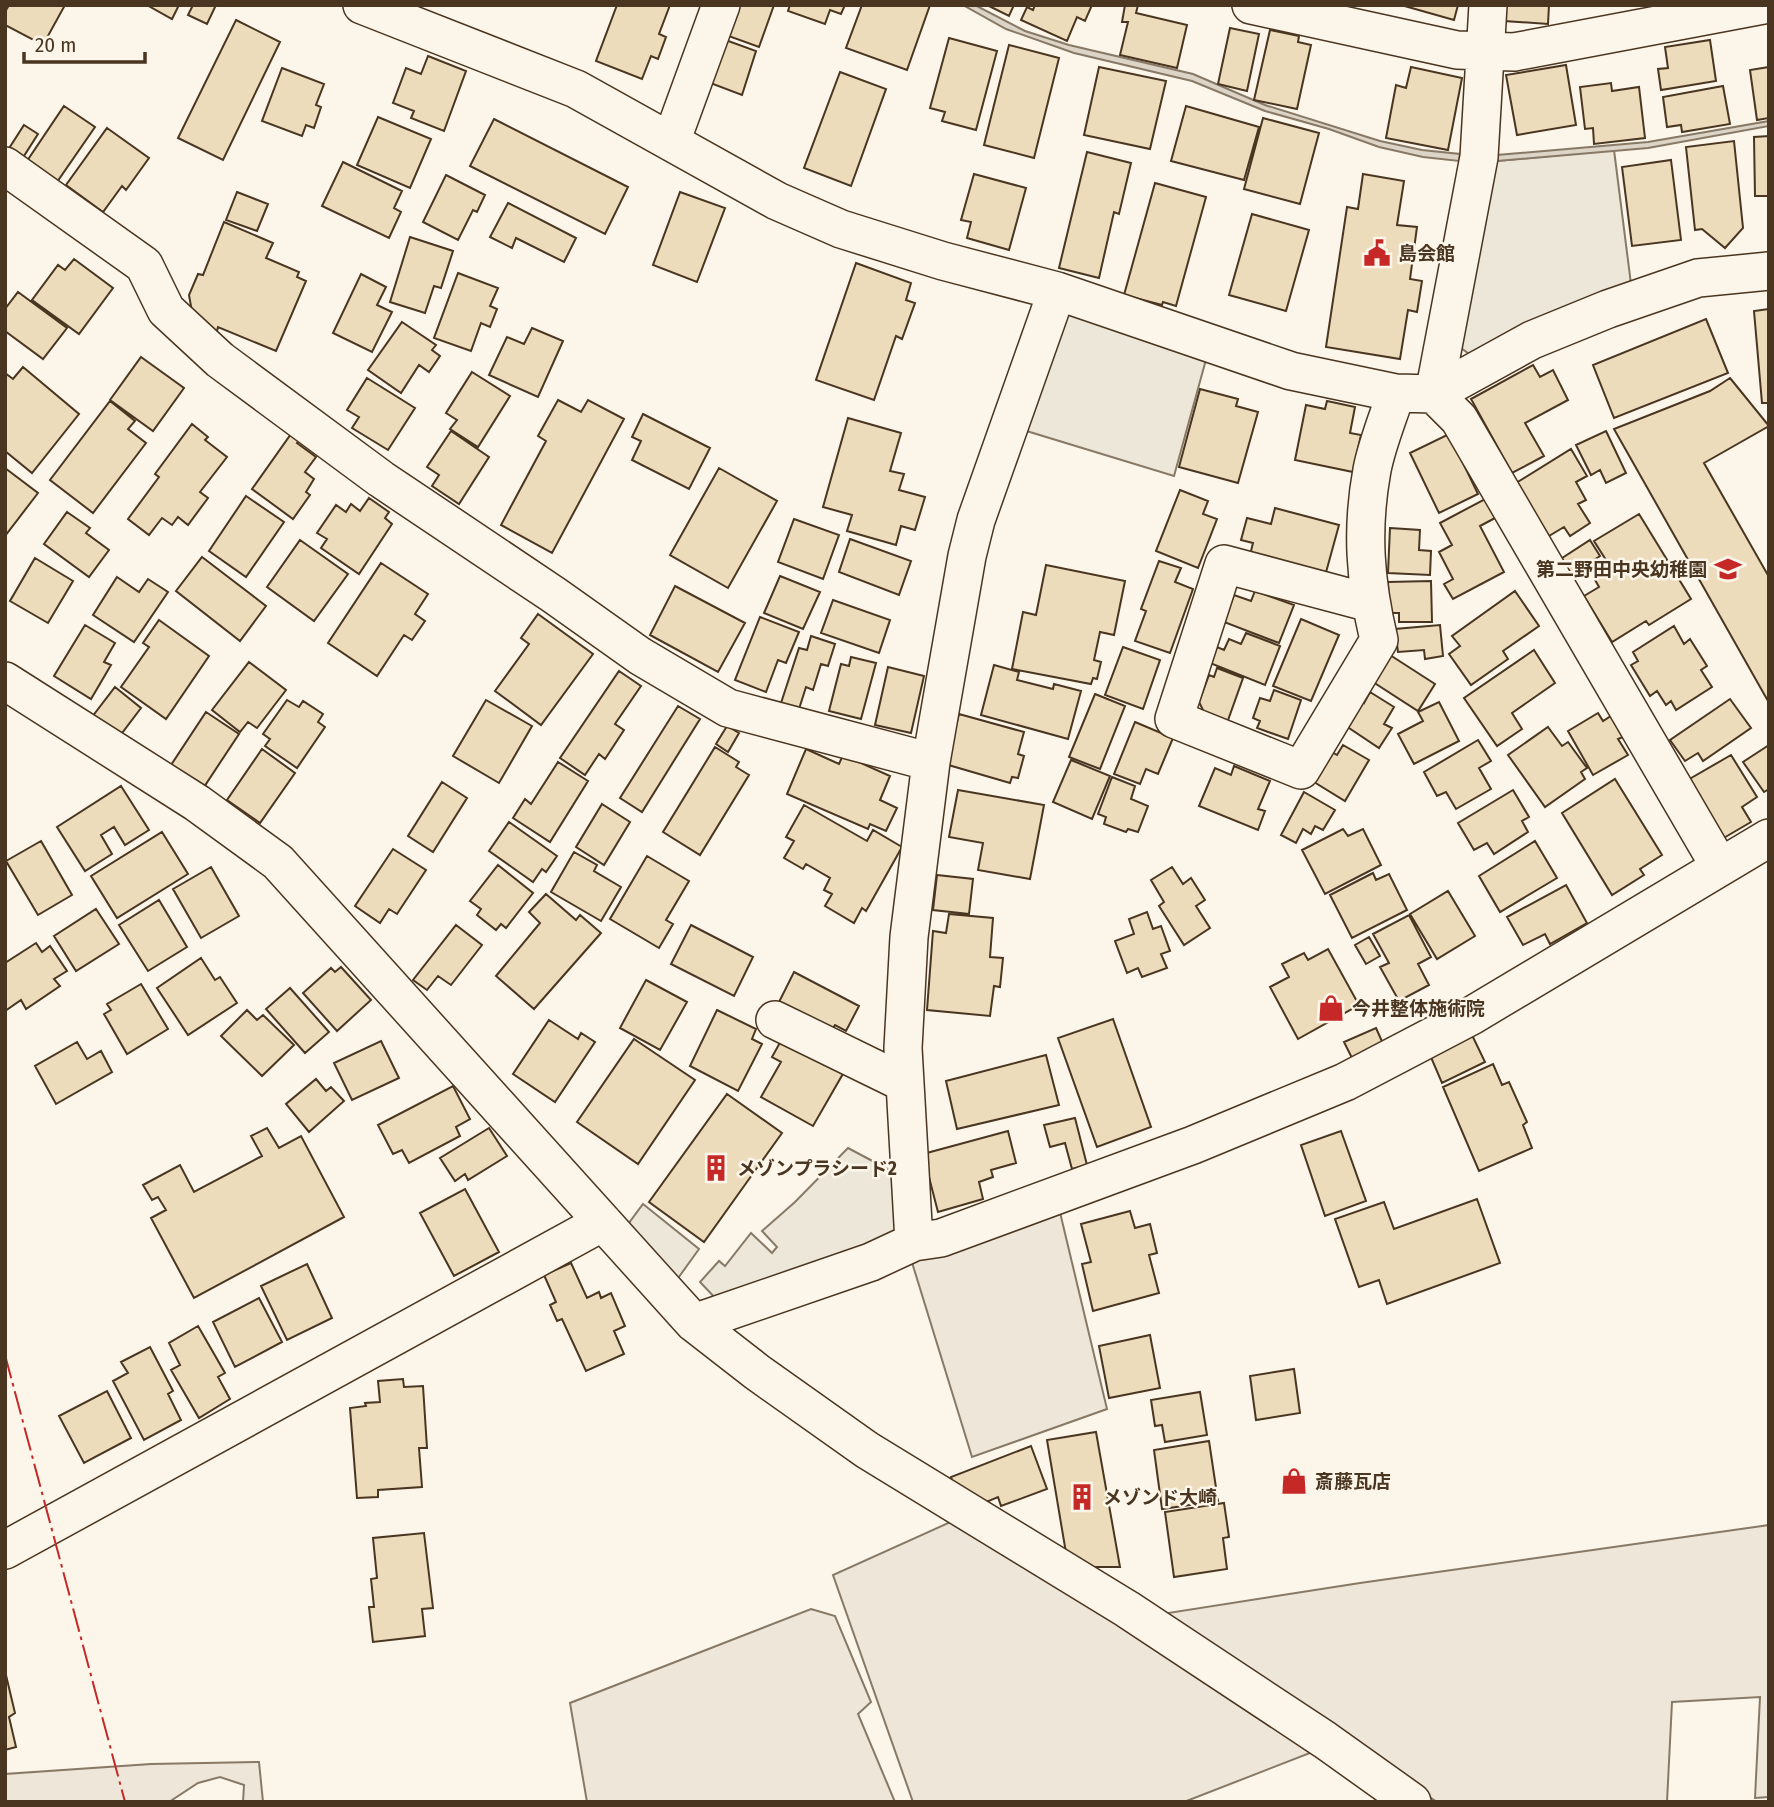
<svg xmlns="http://www.w3.org/2000/svg" width="1774" height="1807" font-family="'Fira Sans Condensed','Noto Sans JP',sans-serif">
<rect width="100%" height="100%" fill="#fbf6e9"/>
<path fill="#ede6d9" stroke="#887966" stroke-width="2" d="M1058 1204 1107 1409 972 1457 910 1256Z
M955 1520 1315 1751 1184 1802H913L833 1575Z
M1769 1525V1797L1755 1798 1760 1697 1672 1702 1667 1802H1437L1168 1619V1613L1360 1583Z
M811 1609 835 1616 871 1702 858 1714 895 1802H587L570 1703Z
M259 1762 263 1802H243L244 1785 220 1777 198 1783 169 1802H5V1774L151 1764Z"/>
<path fill="#ede7d9" stroke="#887966" stroke-width="2" d="M1614 150 1631 284 1472 356 1457 345 1497 161Z
M1074 312 1207 356 1174 476 1020 429 1057 321Z
M848 1148 895 1173 900 1227 891 1242 719 1302 700 1282 719 1261 725 1266 751 1233 772 1253 777 1247 762 1231 795 1202Z
M643 1204 699 1249 676 1281 626 1227Z"/>
<path fill="#dcd4c6" stroke="#887966" stroke-width="2" d="M963 5H975L1025 31 1069 45 1193 74 1265 105 1380 141 1422 150 1460 154 1459 161 1423 157 1379 147 1329 129 1265 111 1192 81 1074 53 1006 29Z
M1769 121V126L1648 148 1497 161V155L1648 142Z"/>
<path fill="#ecdcbc" stroke="#4a3520" stroke-width="2" d="M9 5H65L43 45 5 25V12Z
M147 5H179L172 19Z
M193 5H216L207 24 188 15Z
M617 5H670L659 34 666 37 658 59 651 56 642 79 596 61Z
M734 5H774L759 47 723 34Z
M790 5H845L841 14 830 10 825 24 788 11Z
M862 5H930L907 70 846 48Z
M987 5H1014L1009 16Z
M1035 5H1092L1085 21 1077 17 1067 41 1021 20 1027 7 1033 10Z
M1125 5H1138L1136 13 1187 25 1177 68 1120 55 1128 22H1122Z
M1401 5H1458L1454 20Z
M1505 5H1549L1548 24 1504 21Z
M236 20 280 42 223 160 178 138Z
M1230 28 1259 34 1247 91 1218 84Z
M1270 30 1299 36 1298 42 1311 45 1297 109 1254 100Z
M720 38 756 51 742 95 705 81Z
M949 38 997 51 976 130 942 121 945 112 930 108Z
M1710 40 1716 81 1661 90 1658 69 1668 68 1665 47Z
M1009 45 1059 58 1034 158 984 145Z
M428 56 466 71 444 131 411 118 414 111 393 103 406 68 421 74Z
M1566 65 1576 125 1517 135 1506 75Z
M1099 67 1166 81 1150 149 1084 135Z
M1411 67 1462 78 1448 150 1386 138 1396 85 1406 88Z
M1769 67V118L1757 120 1750 70Z
M282 68 324 84 316 105 321 107 314 128 306 125 302 136 262 121Z
M840 72 886 89 851 186 804 168Z
M1611 83 1612 91 1639 87 1645 138 1594 144 1593 128 1585 129 1580 87Z
M1723 86 1730 124 1682 132 1681 125 1667 127 1663 97Z
M64 106 95 127 57 182 27 161Z
M1186 106 1259 127 1244 180 1171 161Z
M378 117 431 139 410 188 357 165Z
M1263 118 1319 133 1300 204 1244 189Z
M494 119 628 187 605 234 470 166Z
M24 125 38 134 22 159 8 150Z
M107 128 149 158 126 190 122 186 103 212 66 185Z
M1769 136V196H1755L1754 137Z
M1734 141 1743 228 1725 248 1702 229 1695 230 1686 147Z
M1087 152 1131 163 1119 214 1114 212 1099 278 1059 268Z
M1671 160 1681 240 1632 246 1622 167Z
M343 162 402 191 394 208 401 212 389 238 322 206Z
M974 174 1026 188 1009 250 967 238 971 222 961 220Z
M1363 174 1404 181 1397 225 1417 227 1410 279 1422 281 1417 312 1408 310 1400 359 1326 347 1347 207 1358 209Z
M446 175 485 195 477 212 473 210 458 240 423 222Z
M1155 183 1206 197 1176 306 1163 302 1162 305 1124 295Z
M237 192 268 204 257 231 226 220Z
M680 192 725 208 697 282 653 265Z
M508 203 576 238 564 262 516 238 512 248 490 237Z
M1252 214 1309 230 1286 311 1229 295Z
M224 222 273 243 266 258 299 272 297 277 306 281 276 351 218 327 216 335 192 312 189 295 198 274 203 275Z
M410 237 453 251 441 288 434 286 425 313 390 302Z
M74 259 113 288 79 334 32 300 58 265 65 270Z
M856 263 911 283 906 300 915 303 902 339 896 336 874 400 816 380Z
M458 273 498 288 490 306 497 309 490 327 481 323 471 351 434 338Z
M361 274 386 287 377 305 392 312 372 352 333 333Z
M18 292 67 328 43 359 5 331V309Z
M1769 309V403H1762L1754 311Z
M1706 319 1728 373 1614 418 1593 365Z
M402 322 436 345 432 350 440 356 429 372 419 365 401 393 368 370Z
M532 328 563 341 538 397 489 375 507 337 524 344Z
M141 357 184 388 153 431 110 400Z
M1533 365 1540 377 1553 370 1568 400 1525 423 1544 456 1512 473 1471 399Z
M23 367 79 414 32 473 5 451V373L13 379Z
M472 372 510 396 478 447 450 429 457 420 446 413Z
M367 378 415 408 388 450 352 428 359 417 347 410Z
M1730 378 1769 426 1704 463 1769 577 1768 701 1614 429 1710 391Z
M1200 389 1238 399 1236 406 1258 412 1238 483 1179 467Z
M558 400 581 412 588 400 624 419 552 553 501 525 546 441 538 436Z
M110 401 135 421 128 429 146 443 93 513 50 480Z
M1327 401 1355 407 1350 433 1361 435 1353 472 1295 460 1306 405 1325 409Z
M643 414 710 448 689 489 632 460 641 441 632 437Z
M848 418 901 433 890 471 904 474 899 490 925 497 915 530 901 526 896 545 847 531 852 515 823 507Z
M192 424 208 437 205 440 227 457 200 492 208 498 188 525 178 517 172 525 162 518 149 535 128 519 159 477 155 474Z
M451 431 489 457 459 504 432 486 439 475 427 467Z
M1606 431 1626 473 1606 483 1600 470 1591 475 1576 445Z
M291 434 299 440 297 443 316 457 305 472 314 479 306 492 310 495 293 519 252 489Z
M1449 434 1478 494 1439 513 1410 453Z
M1571 449 1587 476 1576 482 1586 500 1578 504 1590 523 1570 536 1564 527 1549 536 1516 483Z
M5 468 38 493 5 536Z
M719 468 777 501 728 588 670 555Z
M1180 490 1208 501 1203 514 1217 519 1198 568 1156 551Z
M246 496 284 522 246 577 209 551Z
M369 498 389 512 385 518 392 524 359 574 321 548 327 539 317 533 336 505 346 512 351 504 360 511Z
M1487 498 1497 517 1480 526 1504 572 1453 599 1444 584 1453 579 1439 552 1452 545 1440 523Z
M1275 508 1339 525 1325 576 1250 555 1253 543 1241 540 1247 518 1271 524Z
M67 512 90 528 86 533 109 550 89 577 44 544Z
M1639 514 1691 599 1649 625 1646 621 1612 642 1584 596 1599 587 1594 578 1611 568 1594 541Z
M794 519 839 535 823 579 778 562Z
M1390 528 1420 530 1419 550 1431 551 1430 575 1388 573Z
M850 539 911 561 899 595 839 572Z
M300 540 348 574 314 621 267 587Z
M1590 540 1600 556 1567 578 1556 562Z
M202 557 266 606 240 641 176 591Z
M35 558 73 581 48 623 10 601Z
M1159 561 1181 568 1175 582 1193 589 1170 653 1135 641 1146 611 1141 609Z
M381 563 428 594 415 614 425 621 412 640 404 635 377 676 328 643Z
M1046 565 1125 581 1114 635 1100 632 1094 660 1101 662 1097 679 1093 678 1091 684 1012 669 1023 612 1036 615Z
M780 576 820 592 803 629 764 613Z
M117 577 139 592 148 579 168 592 134 642 93 615Z
M1431 581 1432 622H1399V613H1389L1388 582Z
M675 586 745 623 718 672 650 635Z
M1255 591 1294 605 1279 643 1224 622 1234 595 1251 601Z
M1515 591 1539 626 1503 651 1508 659 1471 685 1449 654 1460 646 1452 636Z
M833 600 890 620 879 653 821 633Z
M538 614 593 654 541 725 495 691 529 644 521 638Z
M760 617 799 632 786 663 778 660 766 692 735 680Z
M1301 619 1339 635 1311 701 1273 686Z
M159 620 209 656 166 719 121 687 149 647 143 643Z
M85 625 115 643 104 662 111 665 91 699 54 676Z
M1440 625 1443 656 1425 659 1424 650 1398 652 1395 629Z
M1674 626 1684 644 1690 639 1707 666 1701 670 1712 687 1676 710 1671 701 1666 705 1657 691 1650 696 1631 665 1638 661 1633 652Z
M1246 633 1280 646 1265 685 1210 663 1217 647 1224 650 1229 639 1241 644Z
M811 636 835 644 828 666 821 664 813 690 806 687 799 709 781 703 799 648 807 650Z
M1123 647 1160 660 1143 709 1105 695Z
M1534 650 1555 683 1512 713 1522 729 1497 746 1464 698Z
M1390 655 1435 684 1418 711 1373 682Z
M851 657 876 663 861 719 829 711 841 664 849 666Z
M249 662 286 690 257 728 248 722 240 732 212 710Z
M994 665 1019 672 1017 680 1053 689 1054 684 1081 691 1068 739 981 715Z
M888 667 924 676 911 733 875 725Z
M1217 668 1243 678 1227 723 1206 716 1199 702 1209 675 1214 677Z
M619 671 641 686 615 724 624 730 605 759 599 754 585 775 560 758Z
M115 687 141 708 119 737 92 717Z
M1274 690 1301 700 1288 739 1257 728 1260 721 1253 718 1260 698 1270 701Z
M1370 692 1394 707 1384 724 1392 728 1379 748 1346 726 1362 701 1364 703Z
M1095 694 1125 706 1100 769 1069 757Z
M1730 699 1751 728 1703 761 1698 753 1685 761 1670 740Z
M287 700 299 707 303 701 323 714 318 722 325 727 297 768 265 746 270 739 263 734Z
M486 700 532 726 499 783 453 756Z
M1439 702 1459 741 1414 764 1398 734 1423 721 1418 712Z
M678 706 700 719 642 812 620 798Z
M206 712 239 734 204 787 171 765Z
M1598 713 1603 721 1611 716 1623 737 1618 739 1628 755 1593 775 1568 731Z
M959 714 1024 732 1018 754 1024 756 1018 778 1012 777 1010 783 945 764Z
M1135 722 1173 738 1158 774 1146 769 1140 784 1114 774Z
M727 726 739 733 728 752 716 744Z
M1548 727 1562 746 1568 742 1587 768 1581 772 1585 779 1545 807 1508 755Z
M1478 740 1491 761 1479 768 1491 789 1456 809 1446 792 1437 796 1424 772Z
M1343 745 1369 760 1345 801 1314 782 1332 752 1337 755Z
M1769 745V789L1764 792 1743 762Z
M715 747 739 762 736 767 749 775 700 855 663 832Z
M262 749 295 773 260 823 227 800Z
M806 749 839 764 843 755 890 776 880 800 897 808 886 831 870 824 868 829 787 794Z
M1731 755 1757 797 1742 807 1751 822 1722 839 1686 781Z
M1071 760 1110 776 1092 819 1053 802Z
M558 762 588 781 550 842 513 818 525 799 531 804Z
M1234 766 1270 781 1258 809 1265 811 1258 830 1199 806 1215 768 1231 775Z
M1112 777 1135 786 1131 799 1148 806 1138 832 1128 829 1126 832 1104 824 1106 817 1098 814Z
M1615 779 1662 855 1640 869 1644 875 1612 895 1562 813Z
M442 782 467 798 433 852 408 836Z
M121 786 149 830 125 845 114 827 101 835 112 854 85 871 57 827Z
M958 790 1044 805 1030 879 978 870 983 843 949 837Z
M1513 790 1529 817 1522 821 1528 832 1494 854 1487 843 1474 850 1458 823Z
M1304 792 1335 810 1323 830 1315 826 1311 834 1303 829 1296 843 1281 835Z
M602 804 630 822 604 865 576 847Z
M804 805 867 841 873 830 902 847 866 911 862 908 854 923 825 906 832 894 824 890 830 878 806 864 803 869 784 858 794 841 786 837Z
M509 822 557 856 546 872 542 869 533 882 489 851Z
M1343 829 1348 836 1363 829 1381 865 1325 894 1302 850Z
M162 832 188 874 117 918 91 876Z
M41 841 72 895 38 915 6 861Z
M1535 841 1557 878 1500 912 1479 876Z
M393 849 426 870 397 914 389 909 380 923 355 906Z
M574 852 597 865 594 871 621 887 601 921 551 892Z
M647 856 689 881 666 920 673 924 659 948 610 919Z
M498 865 533 893 506 928 501 924 496 930 477 915 481 909 470 901Z
M211 867 239 916 201 938 173 889Z
M1172 867 1183 884 1191 878 1205 900 1196 906 1210 928 1184 945 1159 906 1164 902 1151 880Z
M1373 873 1376 880 1389 874 1407 910 1352 938 1330 895Z
M937 875 973 879 969 914 933 910Z
M1566 885 1587 923 1550 944 1545 934 1523 945 1507 917Z
M1448 891 1475 936 1437 959 1410 914Z
M546 894 576 920 580 915 601 933 534 1009 496 976 540 923 529 912Z
M159 900 187 947 148 971 119 925Z
M96 909 119 944 76 971 54 936Z
M1147 912 1153 929 1161 926 1170 951 1161 954 1167 968 1142 977 1138 968 1127 973 1115 941 1134 934 1129 919Z
M949 914 993 918 990 957 1003 958 1000 987 994 986 990 1016 927 1010 933 931 946 933Z
M1409 915 1431 957 1418 964 1429 985 1399 1001 1380 967 1389 963 1373 934Z
M456 925 482 945 451 985 438 976 427 990 413 980Z
M691 925 753 957 734 996 671 964Z
M1369 937 1380 956 1366 964 1355 945Z
M36 943 42 952 50 946 67 971 54 979 60 986 26 1009 21 1000 5 1011V963Z
M1328 949 1359 1005 1298 1039 1270 987 1289 977 1282 964 1304 953 1308 960Z
M201 958 215 980 220 977 237 1003 188 1035 157 988Z
M341 967 371 1000 337 1031 303 993 331 968 335 972Z
M794 972 859 1006 846 1031 835 1025 830 1033 777 1006Z
M646 980 687 1002 660 1050 620 1028Z
M141 984 168 1029 127 1054 104 1014 111 1010 107 1004Z
M290 988 329 1032 305 1053 266 1009Z
M247 1010 257 1020 263 1015 294 1045 262 1076 221 1036Z
M717 1010 756 1029 752 1039 762 1044 738 1091 690 1066Z
M1113 1019 1151 1127 1097 1147 1058 1038Z
M549 1020 578 1039 581 1033 595 1042 555 1102 513 1074Z
M1376 1028 1385 1048 1354 1062 1344 1042Z
M1472 1035 1485 1062 1442 1083 1430 1055Z
M783 1037 844 1072 813 1126 761 1097 781 1062 772 1057Z
M634 1039 695 1080 638 1164 577 1122Z
M381 1041 399 1078 352 1100 334 1063Z
M77 1042 87 1059 101 1051 112 1072 56 1104 35 1066Z
M1046 1055 1059 1105 957 1129 946 1081Z
M1493 1064 1502 1085 1509 1082 1527 1122 1523 1125 1532 1148 1479 1171 1443 1087Z
M316 1079 326 1091 331 1087 344 1101 309 1132 286 1104Z
M453 1086 470 1119 456 1127 460 1136 409 1163 402 1150 393 1154 378 1125Z
M727 1094 782 1133 704 1242 649 1202Z
M1075 1118 1087 1165 1072 1169 1065 1143 1050 1147 1044 1125Z
M267 1128 279 1148 301 1136 344 1217 194 1298 151 1218 166 1210 158 1197 152 1200 143 1185 180 1165 194 1192 262 1156 251 1136Z
M489 1128 507 1156 468 1180 465 1174 455 1181 440 1158Z
M1008 1131 1016 1163 991 1170 993 1177 979 1182 983 1199 938 1212 923 1154Z
M1341 1131 1366 1201 1325 1216 1301 1145Z
M465 1189 499 1252 454 1276 420 1213Z
M1477 1199 1500 1263 1387 1304 1379 1280 1359 1287 1335 1219 1384 1202 1394 1229Z
M1130 1211 1135 1228 1150 1224 1157 1253 1149 1255 1159 1293 1093 1311 1082 1264 1091 1262 1081 1224Z
M571 1263 587 1298 599 1292 601 1298 611 1293 625 1326 614 1331 624 1354 586 1371 562 1319 557 1321 550 1305 556 1302 544 1275Z
M307 1264 332 1318 287 1340 261 1286Z
M259 1298 282 1342 235 1367 213 1322Z
M198 1326 225 1373 218 1377 230 1399 199 1418 171 1370 180 1365 169 1343Z
M1150 1335 1160 1388 1109 1398 1099 1346Z
M150 1347 173 1391 168 1394 181 1420 144 1440 113 1381 128 1373 121 1362Z
M1294 1369 1300 1413 1256 1420 1250 1376Z
M403 1379 404 1387 423 1386 427 1448H419L422 1487 378 1490V1497L357 1498 350 1408 366 1406 365 1403 380 1402 378 1381Z
M107 1391 131 1438 84 1463 59 1416Z
M1200 1392 1207 1435 1165 1442 1162 1425 1155 1426 1151 1400Z
M1096 1432 1120 1567H1088L1066 1553 1047 1440Z
M1209 1441 1218 1501 1162 1509 1154 1450Z
M1031 1446 1047 1489 1001 1506 998 1497 984 1503 954 1486 951 1477Z
M1224 1503 1229 1537 1223 1538 1227 1569 1174 1577 1165 1512Z
M424 1533 433 1608 422 1609 425 1636 373 1642 369 1607H374L371 1579 377 1578 373 1538Z
M5 1671 15 1713 9 1717 16 1747 5 1750Z"/>
<g fill="none" stroke-linecap="round" stroke-linejoin="round">
<defs>
<path id="street" d="M362 5 576 89 777 201 841 229 943 261 1057 291 1291 371 1396 393 1434 394 1532 340 1608 309 1698 278 1769 271
M1251 5 1457 50 1514 52 1763 5
M1488 5 1479 157 1434 394 1459 419 1720 867
M671 142 721 5
M5 166 144 265 166 310 220 360 381 479 554 595 640 656 728 708 931 762
M1370 603 1224 564 1174 719 1301 770 1379 640C1365 581 1361 530 1372 470 1377 444 1388 418 1396 393
M5 681 197 803 278 862 694 1323 757 1372 867 1450 1127 1609 1325 1740 1412 1802
M775 1020 904 1083
M914 1242 903 1048 909 937 931 762 967 556 976 520 1057 291
M694 1323 871 1262 914 1242 941 1238 1193 1145 1345 1082 1471 1016 1769 838
M5 1550 603 1222"/>
</defs>
<use href="#street" stroke="#4a3520" stroke-width="40"/>
<use href="#street" stroke="#fbf6e9" stroke-width="37"/>
<path stroke="#c62828" stroke-width="2" stroke-dasharray="24 5 3.5 5" stroke-linecap="butt" d="M5 1355 125 1802"/>
</g>
<defs>
<symbol id="civic-bare" viewBox="-9 -9 18 18"><path d="M-.6-6.5H3V-4.5H.6V-3L4-1V1h2V6H-6V1h2V-1L-.6-3ZM-1.2 2.5V6h2.4V2.5Z" fill="#c62828" stroke="#fbf6e9" stroke-width="2.5" paint-order="stroke"/></symbol>
<symbol id="school-bare" viewBox="-9 -9 18 18"><path d="M0-5L7-2L0 1L-7-2ZM-4 1L0 2.5L4 1V4Q0 6-4 4Z" fill="#c62828" stroke="#fbf6e9" stroke-width="2.5" paint-order="stroke"/></symbol>
<symbol id="shop-bare" viewBox="-9 -9 18 18"><path d="M-5-2.5h2.3a2.7 3.5 0 0 1 5.4 0H5L5.5 6h-11ZM-1.5-2.5h3a1.5 2.3 0 0 0-3 0Z" fill="#c62828" stroke="#fbf6e9" stroke-width="2.5" paint-order="stroke"/></symbol>
<symbol id="building-bare" viewBox="-9 -9 18 18"><path d="M-4-6H4V6H1V3H-1V6H-4ZM-2.5-4.3h1.7v1.8h-1.7ZM.8-4.3h1.7v1.8H.8ZM-2.5-1h1.7V.8h-1.7ZM.8-1h1.7V.8H.8Z" fill="#c62828" stroke="#fbf6e9" stroke-width="2.5" paint-order="stroke"/></symbol>
</defs>
<g fill-rule="evenodd">
<use href="#civic-bare" x="1358" y="234" width="38" height="38"/>
<use href="#school-bare" x="1709" y="550" width="38" height="38"/>
<use href="#shop-bare" x="1312" y="989" width="38" height="38"/>
<use href="#building-bare" x="697" y="1149" width="38" height="38"/>
<use href="#shop-bare" x="1275" y="1462" width="38" height="38"/>
<use href="#building-bare" x="1063" y="1478" width="38" height="38"/>
</g>
<g text-anchor="middle" stroke-width="5" stroke-linejoin="round" paint-order="stroke">
<g font-size="19" font-weight="bold" fill="#4a3520" stroke="#fbf6e9" text-anchor="start">
<text x="1398" y="260">島会館</text>
<text x="1707" y="576" text-anchor="end">第二野田中央幼稚園</text>
<text x="1352" y="1015">今井整体施術院</text>
<text x="737" y="1175">メゾンプラシード2</text>
<text x="1315" y="1488">斎藤瓦店</text>
<text x="1103" y="1504">メゾンド大崎</text>
</g>
</g>
<rect width="1774" height="1807" fill="none" stroke="#4a3520" stroke-width="14"/>
<path d="M24 52v10h121v-10" fill="none" stroke="#4a3520" stroke-width="3.5"/>
<text x="35" y="52" font-size="21" fill="#4a3520" stroke="#fbf6e9" stroke-width="5" paint-order="stroke">20 m</text>
</svg>
